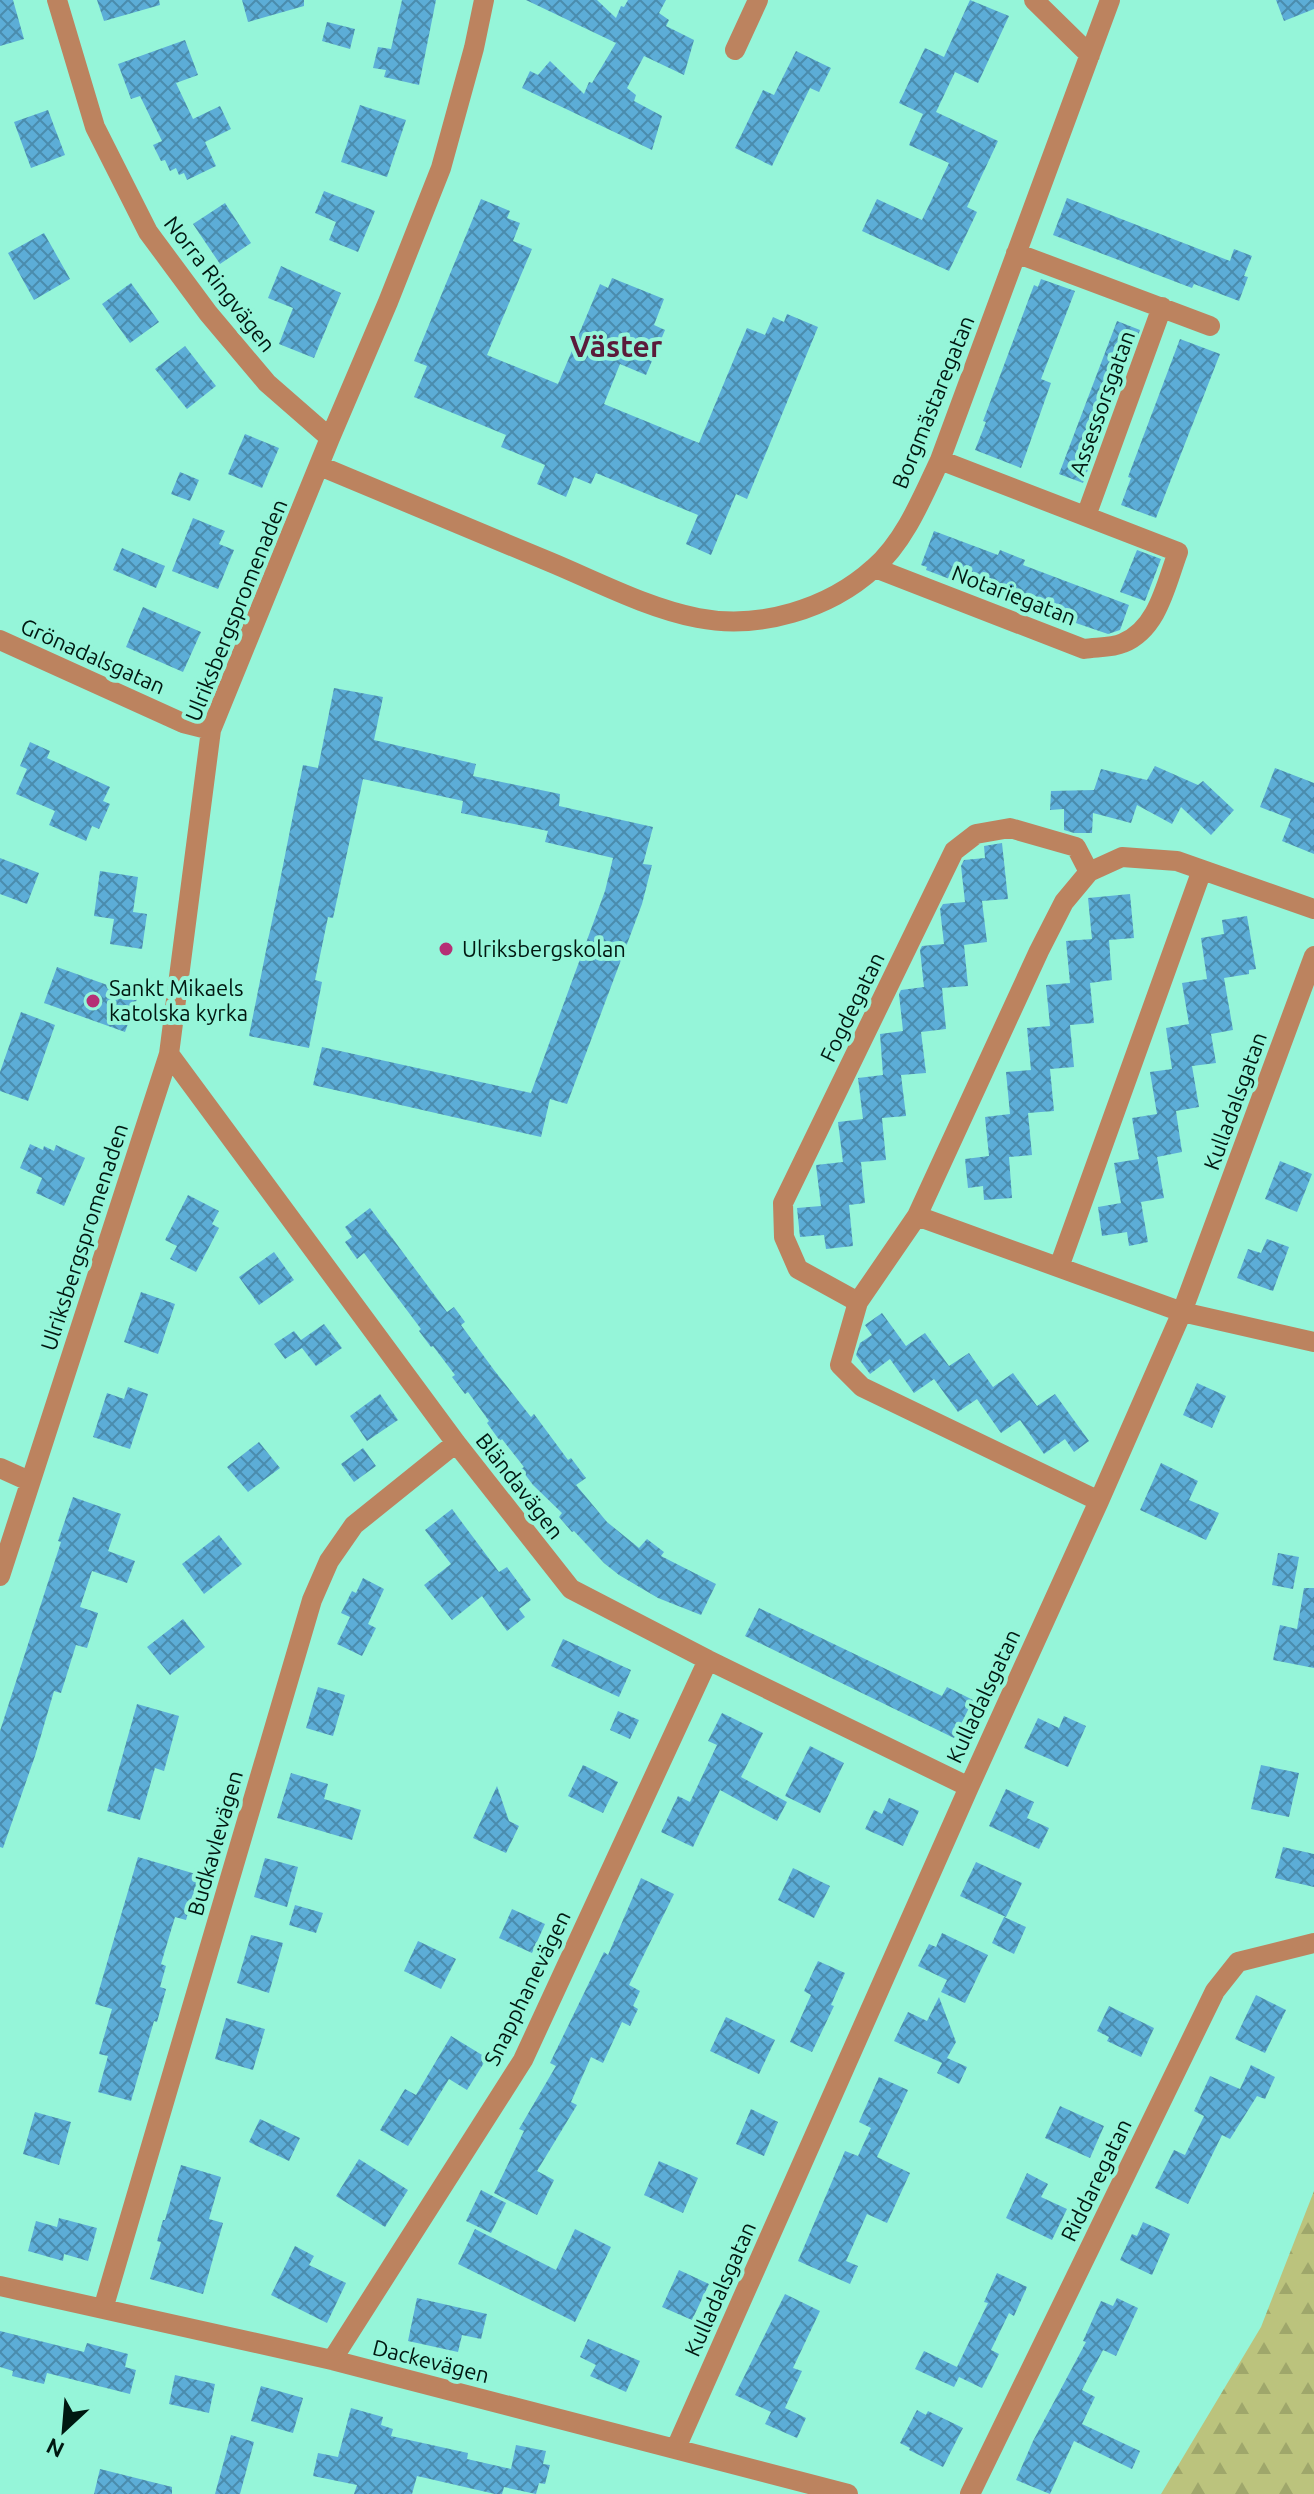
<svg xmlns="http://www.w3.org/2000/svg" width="1314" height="2494" font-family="Ubuntu,sans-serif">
<defs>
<pattern id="forest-firs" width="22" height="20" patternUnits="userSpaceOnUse" patternTransform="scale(2)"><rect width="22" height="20" fill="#bbc37d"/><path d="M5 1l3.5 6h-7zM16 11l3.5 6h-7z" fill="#9fa76b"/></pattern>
<pattern id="building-cross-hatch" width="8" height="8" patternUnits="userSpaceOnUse" patternTransform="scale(2)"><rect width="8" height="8" fill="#5cadd7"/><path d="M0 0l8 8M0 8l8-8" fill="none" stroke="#4a8cad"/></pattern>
</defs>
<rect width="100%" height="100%" fill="#95f5d9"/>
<path fill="url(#forest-firs)" d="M1314 2191V2494H1161L1261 2327Z"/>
<path fill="url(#building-cross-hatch)" d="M0 0H13L24 39 0 46Z
M97 0H159L160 5 104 21Z
M242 0H304V6L248 22Z
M402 0H436L419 85 384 77 386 70 373 68 378 47 391 49Z
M526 0H597L616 18 621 6 624 7 628 0H666L659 13 669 20 666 26 694 40 684 75 644 56 627 88 636 95 634 101 662 116 652 150 522 88 530 71 538 75 550 61 584 94 589 82 592 83 616 43Z
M970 0 1009 16 978 83 955 72 936 112 998 141 967 207 977 212 949 271 862 231 877 199 922 220 949 163 909 145 923 114 899 103 925 48 944 57Z
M1276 0H1314V9L1284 21Z
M327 22 355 29 350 49 322 41Z
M185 40 198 75 176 83 193 119 220 106 231 129 205 142 216 166 187 180 184 173 179 175 176 168 170 171 165 160 161 161 153 145 162 141 140 96 131 99 118 64Z
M796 51 831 68 819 92 810 88 772 166 735 148 763 90 774 95Z
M360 105 406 120 387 177 341 162Z
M48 110 65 155 31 168 14 122Z
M324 191 375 211 358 252 329 240 336 222 315 213Z
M1067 198 1230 261 1234 249 1252 256 1244 276 1248 277 1239 301 1194 284 1192 288 1053 235Z
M481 199 510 211 507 218 520 223 513 241 532 249 487 355 558 384 600 284 608 288 612 278 664 299 654 325 665 330 646 375 620 364 604 404 699 443 747 328 765 335 773 317 784 322 787 314 818 327 747 499 736 494 711 555 686 544 698 515 596 473 591 484 574 477 566 497 537 484 545 465 501 447 506 435 414 397 427 366 414 361Z
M225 203 251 243 220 264 193 224Z
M44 233 70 279 34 300 8 253Z
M281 266 341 293 314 358 279 344 293 308 268 298Z
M1041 279 1075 291 1041 379 1051 383 1021 468 975 450 986 422 983 421 1034 285 1038 287Z
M131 283 159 322 130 343 102 304Z
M1117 321 1140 330 1083 483 1059 474Z
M1180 339 1220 354 1156 518 1121 505 1131 478 1128 477Z
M185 346 216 386 187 409 155 369Z
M245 434 279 448 262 488 228 474Z
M180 472 199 480 190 501 171 494Z
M193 518 225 531 219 544 234 550 218 589 172 571Z
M934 531 998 555 1000 550 1025 560 1023 565 1129 605 1120 630 1108 634 1067 620 1065 623 926 570 927 567 921 565Z
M122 548 165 566 156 588 113 570Z
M1137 550 1161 559 1145 601 1120 592Z
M143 607 201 632 183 672 126 647Z
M334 688 383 697 374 740 476 764 473 776 560 794 559 806 653 827 643 864 652 865 642 904 567 1104 550 1099 541 1137 313 1085 322 1047 531 1093 605 891 613 858 545 842 548 831 461 813 463 801 363 779 333 918 328 917 315 980 322 982 309 1048 249 1036 303 765 318 768Z
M30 742 50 751 47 758 110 787 103 801 110 804 99 829 92 826 86 841 49 825 55 811 16 794 27 769 20 766Z
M1155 766 1198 785 1203 781 1234 810 1211 835 1181 807 1172 824 1137 805 1131 823 1093 813 1092 833H1074L1064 830V809L1050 810 1051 791 1094 790 1101 769 1147 780Z
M1275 768 1314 783V854L1282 841 1291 819 1260 807Z
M1002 843 1008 899 982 901 987 942 964 945 968 986 942 988 946 1029 921 1032 926 1073 901 1075 906 1116 882 1118 886 1160 861 1162 865 1203 849 1205 853 1246 826 1249 824 1235 800 1237 797 1208 821 1206 816 1165 843 1162 838 1122 863 1119 858 1078 883 1075 880 1034 903 1031 899 994 901 990 924 987 920 950 922 946 944 944 940 909 943 904 965 902 961 866 964 860 985 858 984 846Z
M0 858 39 873 27 904 0 894Z
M100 871 138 877 133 912 147 914 142 949 110 944 114 919 94 916Z
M1130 894 1134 938 1109 940 1112 980 1090 983 1094 1023 1070 1025 1074 1067 1050 1069 1054 1111 1028 1113 1032 1155 1009 1157 1012 1198 984 1200 983 1186 968 1188 965 1159 989 1156 985 1117 1010 1114 1006 1072 1031 1070 1027 1028 1050 1026 1046 985 1070 983 1066 941 1092 939 1088 898Z
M1247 916 1256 969 1249 970V974L1224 978 1233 1030 1211 1034 1216 1063 1192 1066 1199 1107 1176 1111 1182 1152 1157 1157 1164 1198 1141 1202 1148 1242 1129 1246 1127 1232 1102 1236 1098 1207 1121 1203 1114 1163 1139 1159 1132 1118 1157 1114 1150 1072 1172 1069 1166 1028 1189 1024 1182 983 1207 979 1201 938 1224 934 1222 920Z
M57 967 138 996 125 1032 44 1003Z
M21 1012 55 1025 28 1101 0 1091V1072Z
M30 1144 43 1150 44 1146 54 1151 56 1145 85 1158 64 1206 36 1193 42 1178 20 1168Z
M1280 1161 1312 1174 1297 1212 1265 1199Z
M188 1195 219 1211 212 1224 219 1228 196 1272 170 1259 177 1246 165 1240Z
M370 1208 447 1312 454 1307 465 1322 461 1325 494 1370 531 1417 534 1414 568 1460 571 1458 586 1478 576 1485 607 1522 639 1548 647 1539 664 1552 661 1556 716 1584 701 1615 658 1598 619 1575 604 1563 574 1531 572 1532 559 1517 562 1513 533 1485 521 1469 524 1467 502 1439 500 1441 487 1423 489 1421 468 1392 465 1394 452 1377 455 1375 433 1346 431 1347 419 1331 421 1329 364 1253 357 1259 345 1242 352 1237 345 1227Z
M1267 1239 1289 1247 1273 1291 1237 1278 1248 1249 1261 1253Z
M274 1252 294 1280 259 1305 239 1277Z
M141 1292 175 1304 158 1354 124 1342Z
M882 1313 906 1346 925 1333 949 1366 969 1353 993 1387 1013 1373 1037 1406 1055 1394 1089 1441 1074 1452 1065 1439 1044 1454 1020 1420 1001 1433 977 1399 958 1412 934 1379 914 1393 890 1359 870 1374 856 1355 860 1343 872 1335 865 1325Z
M324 1324 342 1348 316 1366 302 1348 285 1359 274 1344 294 1331 301 1340Z
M1197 1383 1226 1396 1212 1428 1183 1415Z
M128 1387 148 1394 130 1449 93 1437 107 1393 124 1399Z
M380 1394 398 1420 367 1441 350 1416Z
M259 1442 280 1468 248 1492 227 1467Z
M363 1448 376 1466 354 1482 341 1464Z
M1161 1463 1198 1481 1189 1500 1219 1513 1206 1540 1140 1510Z
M73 1497 121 1514 108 1551 135 1561 127 1583 92 1571 80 1607 98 1613 87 1648 76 1645 61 1693 54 1691 35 1756 3 1848 0 1847V1731L61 1542 58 1541Z
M452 1509 499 1572 507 1567 531 1600 519 1609 525 1617 507 1631 482 1596 452 1620 424 1585 451 1564 425 1530Z
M219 1535 242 1564 204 1594 182 1564Z
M1278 1553 1299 1557 1293 1589 1272 1585Z
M363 1578 384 1589 368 1624 376 1628 362 1656 337 1644 350 1617 341 1613 352 1591 356 1593Z
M1304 1588H1314V1668L1273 1660 1280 1625 1297 1629Z
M759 1608 942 1696 947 1687 973 1700 954 1738 745 1636Z
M183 1619 205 1647 170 1675 147 1647Z
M563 1639 631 1670 619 1697 551 1666Z
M318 1687 345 1695 333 1736 306 1728Z
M137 1704 179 1716 164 1771 155 1768 140 1820 107 1811Z
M618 1711 639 1720 630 1739 610 1730Z
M722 1713 763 1733 741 1777 787 1802 777 1821 720 1790 693 1847 661 1832 678 1796 690 1802 717 1745 708 1741Z
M1064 1716 1086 1726 1068 1767 1024 1748 1038 1718 1059 1728Z
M810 1746 844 1763 820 1813 785 1796Z
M583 1765 618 1782 603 1813 568 1796Z
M1261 1765 1299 1773 1289 1817 1251 1809Z
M291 1773 328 1784 324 1799 361 1810 352 1840 277 1818Z
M497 1786 509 1821 519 1826 506 1853 473 1838Z
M1006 1789 1034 1802 1027 1818 1049 1828 1039 1849 989 1826Z
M889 1798 919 1811 903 1846 865 1829 874 1810 882 1814Z
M1283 1847 1314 1854V1887L1275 1878Z
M138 1857 199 1875 186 1920 175 1917 161 1964 166 1966 160 1987 166 1989 157 2022 154 2021 131 2101 98 2092 108 2056 99 2054 112 2009 95 2004Z
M265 1858 298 1867 287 1907 254 1897Z
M976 1862 1022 1883 1006 1917 960 1896Z
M793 1868 830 1886 814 1918 778 1900Z
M641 1878 674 1894 629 1985 640 1991 633 2006 638 2009 630 2026 622 2022 603 2063 591 2057 571 2102 577 2105 537 2171 554 2180 537 2215 494 2193 524 2131 519 2129 556 2066 550 2063 604 1952 608 1955Z
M295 1905 323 1913 316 1933 289 1925Z
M512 1909 545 1924 532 1953 499 1938Z
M1004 1917 1026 1927 1014 1954 992 1943Z
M942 1933 988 1955 965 2003 941 1992 947 1980 918 1966 929 1944 936 1947Z
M251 1935 283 1943 269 1993 237 1983Z
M418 1941 456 1959 441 1989 404 1971Z
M818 1961 845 1973 831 2005 834 2006 812 2052 790 2042 811 1995 804 1991Z
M1256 1995 1286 2010 1265 2053 1235 2039Z
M939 1997 956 2042 947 2058 967 2067 959 2084 937 2073 942 2063 894 2041 908 2012 927 2021Z
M1109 2006 1154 2028 1141 2057 1107 2041 1109 2037 1097 2031Z
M726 2017 775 2040 759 2074 710 2051Z
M226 2018 265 2029 253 2070 215 2059Z
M451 2036 487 2058 467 2090 449 2079 408 2146 380 2130 405 2089 416 2095Z
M1251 2065 1275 2077 1265 2099 1257 2096 1230 2139 1222 2135 1188 2204 1155 2188 1174 2150 1185 2155 1204 2116 1194 2111 1210 2076 1240 2089Z
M879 2077 908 2090 877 2157 910 2173 887 2223 867 2214 846 2261 858 2266 850 2284 798 2261 845 2151 858 2156 871 2128 859 2122Z
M1060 2106 1104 2126 1090 2158 1045 2138Z
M751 2109 778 2122 764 2156 736 2144Z
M35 2112 71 2122 59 2165 23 2154Z
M260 2119 300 2138 289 2161 249 2142Z
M359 2159 408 2190 385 2227 336 2196Z
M659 2161 698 2178 683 2213 644 2195Z
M181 2165 221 2177 209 2219 223 2223 203 2294 150 2279 161 2242 157 2241 163 2220H165Z
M1027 2173 1048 2184 1041 2197 1067 2209 1052 2240 1006 2218Z
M481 2190 506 2203 491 2233 466 2221Z
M59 2218 97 2228 88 2261 64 2254 63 2261 28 2251 36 2221 57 2227Z
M1143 2222 1170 2234 1152 2275 1120 2260 1132 2234 1137 2236Z
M475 2229 556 2270 575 2229 611 2247 575 2322 458 2264Z
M295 2246 314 2256 309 2265 346 2283 327 2323 271 2295Z
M679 2270 709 2284 692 2320 662 2307Z
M997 2273 1027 2287 1014 2316 1009 2313 991 2350 999 2354 982 2388 959 2377 954 2387 915 2369 924 2351 957 2367 988 2303 984 2302Z
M785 2294 820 2311 793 2368 802 2371 785 2408 806 2418 797 2438 765 2424 771 2412 735 2395Z
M417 2298 487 2314 481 2339 462 2335 458 2352 408 2341Z
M1117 2298 1138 2308 1116 2356 1103 2350 1082 2390 1095 2397 1082 2424 1140 2451 1132 2469 1074 2441 1050 2494 1016 2480 1033 2441 1086 2342 1083 2341 1101 2301 1113 2306Z
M0 2331 84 2352 87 2343 128 2354 125 2367 136 2370 130 2394 47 2373 44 2384 12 2376 13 2371 0 2367Z
M588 2339 640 2361 626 2392 590 2376 596 2365 580 2357Z
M175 2375 215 2384 209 2413 169 2404Z
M261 2386 303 2398 293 2433 251 2421Z
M351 2408 383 2417 381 2425 393 2429 391 2436 468 2453 467 2459 511 2469 516 2445 546 2451 543 2464 550 2465 545 2484 539 2483 536 2494 504 2487 502 2494H495L417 2476 412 2494H354L357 2485 313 2476 318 2453 338 2457Z
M917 2410 926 2415 928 2411 963 2428 943 2467 909 2450 910 2448 900 2443Z
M231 2435 254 2442 240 2494H215Z
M100 2469 172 2487V2494H94Z"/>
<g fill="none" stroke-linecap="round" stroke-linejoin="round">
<path stroke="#bc835f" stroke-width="20" d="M57 0 95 127 148 232 208 313 267 383 330 438
M1034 0 1090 55
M735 50 758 0
M1016 253 1210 326
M320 466C397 498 474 530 550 562 598 582 647 608 698 618 759 630 829 609 874 568 905 541 923 496 940 460L1110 0
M1086 516 1162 307
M875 568 1084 649C1096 647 1112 648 1123 643 1158 629 1166 584 1178 552L940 460
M0 640 183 723 211 730
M169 1054 456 1443 571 1589 708 1660 969 1787
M917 1216 1182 1312 1314 1342
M1059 1267 1202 870
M858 1302 798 1269 784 1237 783 1203 954 851 976 834 1010 828 1076 847 1089 872
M0 1468 29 1481
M1099 1501 862 1387 840 1365 858 1302 917 1216 1039 951 1064 902 1089 872 1122 857 1177 861 1314 909
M0 1576 169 1054 211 730 330 438 388 302 441 168 474 48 484 0
M0 2286 332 2360 848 2494
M103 2309 312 1600 329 1561 354 1525 456 1443
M332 2360 523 2060 708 1660
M676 2448 969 1787 1099 1501 1182 1312 1314 956
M970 2494 1215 1991 1238 1962 1314 1943"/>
</g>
<g fill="#b53075" stroke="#95f5d9" stroke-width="3">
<circle cx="446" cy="949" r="8"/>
<circle cx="93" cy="1001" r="8"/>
</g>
<g text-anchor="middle" stroke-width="8" stroke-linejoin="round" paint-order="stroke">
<g font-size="22" fill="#001811" stroke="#95f5d9">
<text transform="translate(220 284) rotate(52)" y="8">Norra Ringvägen</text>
<text transform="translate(933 402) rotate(-68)" y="8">Borgmästaregatan</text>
<text transform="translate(1102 403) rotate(-70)" y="8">Assessorsgatan</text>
<text transform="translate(1014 595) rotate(21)" y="8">Notariegatan</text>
<text transform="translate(236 610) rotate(-68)" y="8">Ulriksbergspromenaden</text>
<text transform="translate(93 656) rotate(24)" y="8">Grönadalsgatan</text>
<text transform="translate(852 1007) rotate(-64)" y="8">Fogdegatan</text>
<text transform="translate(1235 1101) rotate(-70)" y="8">Kulladalsgatan</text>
<text transform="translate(84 1237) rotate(-72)" y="8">Ulriksbergspromenaden</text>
<text transform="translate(520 1486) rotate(52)" y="8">Bländavägen</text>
<text transform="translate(983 1696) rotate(-65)" y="8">Kulladalsgatan</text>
<text transform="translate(215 1843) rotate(-74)" y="8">Budkavlevägen</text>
<text transform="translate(527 1988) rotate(-64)" y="8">Snapphanevägen</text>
<text transform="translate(1096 2180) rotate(-64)" y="8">Riddaregatan</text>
<text transform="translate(720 2289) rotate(-66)" y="8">Kulladalsgatan</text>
<text transform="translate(431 2361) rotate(14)" y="8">Dackevägen</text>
</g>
<g font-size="22" fill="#001811" stroke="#95f5d9" text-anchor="start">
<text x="462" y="957">Ulriksbergskolan</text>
<text x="109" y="996">Sankt Mikaels<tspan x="109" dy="25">katolska kyrka</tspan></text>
</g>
<g font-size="30" font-weight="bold" fill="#5b1b3a" stroke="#95f5d9">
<text x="616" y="357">Väster</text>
</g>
</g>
<g transform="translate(64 2430) rotate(206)" stroke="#95f5d9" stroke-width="6" paint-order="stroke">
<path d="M0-6L14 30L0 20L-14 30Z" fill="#001811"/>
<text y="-12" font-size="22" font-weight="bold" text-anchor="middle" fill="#001811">N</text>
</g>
</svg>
